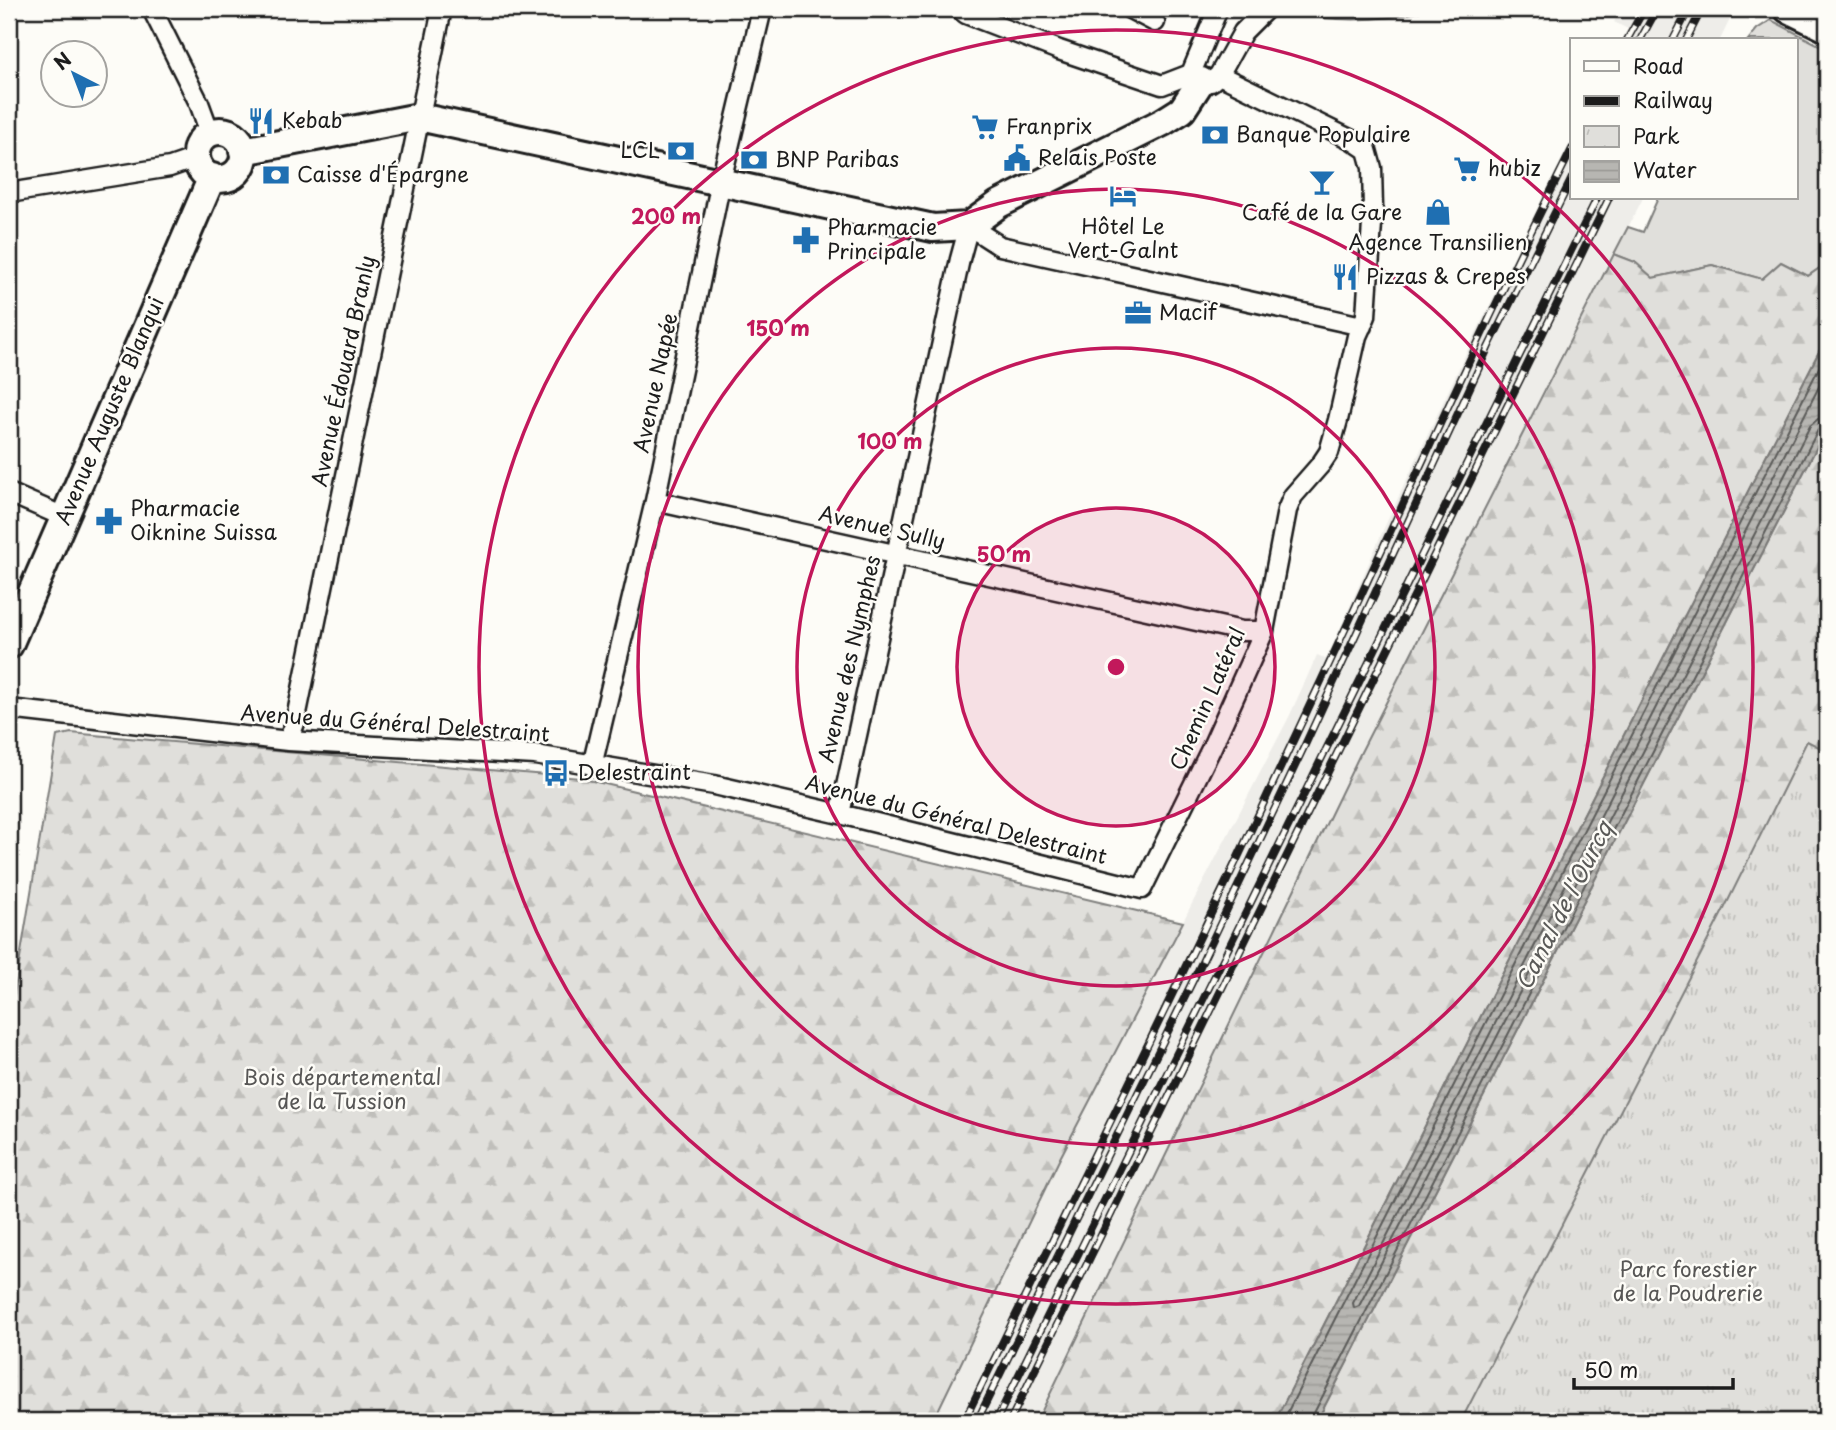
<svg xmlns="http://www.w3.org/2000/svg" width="1836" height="1430" font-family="'Playpen Sans',sans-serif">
<defs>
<pattern id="forest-firs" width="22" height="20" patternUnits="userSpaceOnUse" patternTransform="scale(1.75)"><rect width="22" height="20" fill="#e0dfdb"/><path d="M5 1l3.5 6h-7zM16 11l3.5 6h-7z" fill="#c0bfbb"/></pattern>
<pattern id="park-tufts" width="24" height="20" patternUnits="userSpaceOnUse" patternTransform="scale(1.75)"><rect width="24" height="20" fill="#e0dfdb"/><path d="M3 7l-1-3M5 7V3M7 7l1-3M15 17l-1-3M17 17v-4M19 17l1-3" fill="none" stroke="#c0bfbb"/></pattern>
<pattern id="water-rules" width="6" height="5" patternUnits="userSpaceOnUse" patternTransform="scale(1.75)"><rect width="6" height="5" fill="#b7b6b2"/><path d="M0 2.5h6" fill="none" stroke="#9d9c98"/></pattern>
</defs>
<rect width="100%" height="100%" fill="#fdfcf7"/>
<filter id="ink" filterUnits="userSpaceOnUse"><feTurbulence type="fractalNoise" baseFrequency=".0143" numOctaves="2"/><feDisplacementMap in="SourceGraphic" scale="14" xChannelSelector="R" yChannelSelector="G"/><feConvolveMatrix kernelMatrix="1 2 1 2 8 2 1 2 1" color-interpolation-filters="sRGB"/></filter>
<g filter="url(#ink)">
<path fill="#eeede9" d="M1621 9H1735L1720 40H1622L1628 29 1614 22Z
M1572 139V198H1643L1360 754 1037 1421H933L1060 1158 1289 717 1317 655 1327 659 1384 528 1467 351Z"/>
<path fill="#e0dfdb" stroke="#7e7e7c" stroke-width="2" d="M1288 9C1306 7 1324 15 1342 15 1371 16 1400 9 1429 9 1382 22 1337 23 1290 12Z
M1771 20 1827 49V263L1808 276 1781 262 1762 279 1712 265 1653 278 1635 262 1614 254 1628 227 1643 232 1658 198H1796V40H1748L1757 29Z"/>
<path fill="url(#forest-firs)" stroke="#7e7e7c" stroke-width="2" d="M1614 254 1635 262 1653 278 1712 265 1762 279 1781 262 1808 276 1827 263V336L1275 1421H1037L1360 754Z
M1827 427V1421H1317Z
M71 733 580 778 1183 922 1060 1158 933 1421H9V1025L57 736Z"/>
<path fill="url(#park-tufts)" stroke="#7e7e7c" stroke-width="2" d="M1807 741 1827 751V1421H1461L1723 911Z"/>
<path fill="url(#water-rules)" stroke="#797876" stroke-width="2" d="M1827 336V427L1317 1421H1275Z"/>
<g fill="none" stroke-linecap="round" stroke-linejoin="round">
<path stroke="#5a5a58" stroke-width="2" d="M1827 371 1353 1303 1354 1308 1359 1306 1810 426 1818 419 1827 417
M1283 1421 1827 352
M1312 1421 1313 1415 1818 430 1822 427 1827 426"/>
<defs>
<path id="street" d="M152 9 199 103 210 133
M960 9 966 14 1059 50 1162 85 1193 73
M1130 9 1155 22
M1193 73 1192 71 1218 9
M1211 82 1219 75 1243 32 1266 9
M9 193 170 167 196 158
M9 493 64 517
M655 501 1242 631H1264
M9 709 288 741 535 755 714 785 840 814 1142 889 1211 749 1264 631 1287 510 1293 496 1321 464 1329 452 1338 420 1357 336 1366 316 1373 208 1372 168 1367 150 1352 140 1219 75
M288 741 295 723 442 9
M592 766 655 501 721 181 762 9
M840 814 960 259 969 226 1000 246 1362 326"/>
<path id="secondary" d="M1788 9 1827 28
M196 155a24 24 0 1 1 48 0a24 24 0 1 1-48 0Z
M243 151 419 117 933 228 969 226 999 204 1163 122 1182 110 1201 81
M9 645 212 177"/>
</defs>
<use href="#street" stroke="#1c1c1c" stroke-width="23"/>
<use href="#secondary" stroke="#1c1c1c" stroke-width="32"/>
<use href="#street" stroke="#fdfcf7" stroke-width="18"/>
<use href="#secondary" stroke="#fdfcf7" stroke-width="26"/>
<defs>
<path id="rail" d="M1627 40 1644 9
M1640 40 1657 9
M1673 40 1689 9
M1686 40 1702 9
M964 1421C1074 1196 1185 972 1291 745 1385 547 1473 345 1572 149
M977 1421 1202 962 1304 747 1489 346 1572 178
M996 1421 1597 198
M1010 1421 1609 198"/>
</defs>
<use href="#rail" stroke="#1c1c1c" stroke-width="8"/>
<use href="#rail" stroke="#fdfcf7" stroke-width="5" stroke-dasharray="16" stroke-linecap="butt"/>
</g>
</g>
<circle cx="1116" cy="667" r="159" fill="#c2185b" fill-opacity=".12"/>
<g fill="none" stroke="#c2185b" stroke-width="3.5">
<circle cx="1116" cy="667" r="159"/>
<circle cx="1116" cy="667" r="319"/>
<circle cx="1116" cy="667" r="478"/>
<circle cx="1116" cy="667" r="637"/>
</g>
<defs>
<symbol id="restaurant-bare" viewBox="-9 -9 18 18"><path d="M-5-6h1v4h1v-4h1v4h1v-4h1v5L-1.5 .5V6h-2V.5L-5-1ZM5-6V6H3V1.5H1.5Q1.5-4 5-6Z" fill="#1f6fb2" stroke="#fdfcf7" stroke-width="2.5" paint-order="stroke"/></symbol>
<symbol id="supermarket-bare" viewBox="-9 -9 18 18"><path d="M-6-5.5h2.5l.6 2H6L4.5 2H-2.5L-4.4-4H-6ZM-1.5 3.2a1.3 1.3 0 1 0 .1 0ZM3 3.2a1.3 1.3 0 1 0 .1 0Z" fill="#1f6fb2" stroke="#fdfcf7" stroke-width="2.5" paint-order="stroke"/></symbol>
<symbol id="bank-bare" viewBox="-9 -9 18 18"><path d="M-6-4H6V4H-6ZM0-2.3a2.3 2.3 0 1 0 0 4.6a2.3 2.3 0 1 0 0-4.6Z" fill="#1f6fb2" stroke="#fdfcf7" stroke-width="2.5" paint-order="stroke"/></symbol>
<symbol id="civic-bare" viewBox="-9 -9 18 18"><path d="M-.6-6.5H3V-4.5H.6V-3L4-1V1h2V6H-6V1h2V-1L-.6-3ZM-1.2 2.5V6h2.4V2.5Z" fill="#1f6fb2" stroke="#fdfcf7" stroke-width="2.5" paint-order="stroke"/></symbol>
<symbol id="bar-bare" viewBox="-9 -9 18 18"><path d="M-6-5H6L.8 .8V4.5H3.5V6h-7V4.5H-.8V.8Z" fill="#1f6fb2" stroke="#fdfcf7" stroke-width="2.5" paint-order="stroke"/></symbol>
<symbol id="hotel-bare" viewBox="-9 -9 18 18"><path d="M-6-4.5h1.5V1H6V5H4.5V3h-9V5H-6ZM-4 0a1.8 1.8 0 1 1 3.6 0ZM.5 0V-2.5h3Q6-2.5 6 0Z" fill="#1f6fb2" stroke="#fdfcf7" stroke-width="2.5" paint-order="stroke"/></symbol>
<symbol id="shop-bare" viewBox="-9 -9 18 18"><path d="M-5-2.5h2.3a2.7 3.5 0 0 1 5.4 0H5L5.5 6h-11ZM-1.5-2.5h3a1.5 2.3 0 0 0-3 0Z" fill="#1f6fb2" stroke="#fdfcf7" stroke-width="2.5" paint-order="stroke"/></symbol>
<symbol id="pharmacy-bare" viewBox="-9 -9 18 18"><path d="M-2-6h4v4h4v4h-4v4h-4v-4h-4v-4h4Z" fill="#1f6fb2" stroke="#fdfcf7" stroke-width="2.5" paint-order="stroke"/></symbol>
<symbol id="office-bare" viewBox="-9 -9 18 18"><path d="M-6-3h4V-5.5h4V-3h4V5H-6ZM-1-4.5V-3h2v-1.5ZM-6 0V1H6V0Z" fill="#1f6fb2" stroke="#fdfcf7" stroke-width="2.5" paint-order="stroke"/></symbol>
<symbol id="bus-bare" viewBox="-9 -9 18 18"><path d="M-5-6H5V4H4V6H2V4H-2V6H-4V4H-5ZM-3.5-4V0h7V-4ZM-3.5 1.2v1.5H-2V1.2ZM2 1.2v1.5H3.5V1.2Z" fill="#1f6fb2" stroke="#fdfcf7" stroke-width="2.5" paint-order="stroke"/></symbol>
</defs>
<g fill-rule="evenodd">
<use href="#restaurant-bare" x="242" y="102" width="38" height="38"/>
<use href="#supermarket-bare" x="966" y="108" width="38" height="38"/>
<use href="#bank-bare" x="1196" y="116" width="38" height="38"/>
<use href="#bank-bare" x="662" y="132" width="38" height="38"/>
<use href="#civic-bare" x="998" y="139" width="38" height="38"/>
<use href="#bank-bare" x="735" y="141" width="38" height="38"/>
<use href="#supermarket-bare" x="1448" y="150" width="38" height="38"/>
<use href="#bank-bare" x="257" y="156" width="38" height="38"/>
<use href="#bar-bare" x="1303" y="163" width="38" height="38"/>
<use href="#hotel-bare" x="1104" y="177" width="38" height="38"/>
<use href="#shop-bare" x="1419" y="193" width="38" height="38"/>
<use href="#pharmacy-bare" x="787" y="221" width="38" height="38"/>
<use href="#restaurant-bare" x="1326" y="258" width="38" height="38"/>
<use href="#office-bare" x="1119" y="294" width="38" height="38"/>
<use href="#pharmacy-bare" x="90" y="502" width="38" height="38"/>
<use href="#bus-bare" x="537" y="754" width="38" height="38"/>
</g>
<g text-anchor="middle" stroke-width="5" stroke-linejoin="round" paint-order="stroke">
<g font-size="21" fill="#1c1c1c" stroke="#fdfcf7" text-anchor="start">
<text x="282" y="128">Kebab</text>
<text x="1006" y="134">Franprix</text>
<text x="1236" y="142">Banque Populaire</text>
<text x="660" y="158" text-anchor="end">LCL</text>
<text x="1038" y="165">Relais Poste</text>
<text x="775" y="167">BNP Paribas</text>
<text x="1488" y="176">hubiz</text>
<text x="297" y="182">Caisse d'Épargne</text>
<text x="1322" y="220" text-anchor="middle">Café de la Gare</text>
<text x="1123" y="234" text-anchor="middle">Hôtel Le<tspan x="1123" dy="24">Vert-Galnt</tspan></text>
<text x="827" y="235">Pharmacie<tspan x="827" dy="24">Principale</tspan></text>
<text x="1438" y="250" text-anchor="middle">Agence Transilien</text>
<text x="1366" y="284">Pizzas &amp; Crepes</text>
<text x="1159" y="320">Macif</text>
<text x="130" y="516">Pharmacie<tspan x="130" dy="24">Oiknine Suissa</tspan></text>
<text x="577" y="780">Delestraint</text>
</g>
<g font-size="21" fill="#1c1c1c" stroke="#fdfcf7">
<text transform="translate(344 371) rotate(-78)" y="7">Avenue Édouard Branly</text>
<text transform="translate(656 383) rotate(-78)" y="7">Avenue Napée</text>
<text transform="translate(110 411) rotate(-67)" y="7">Avenue Auguste Blanqui</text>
<text transform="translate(882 528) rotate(13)" y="7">Avenue Sully</text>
<text transform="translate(850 659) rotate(-77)" y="7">Avenue des Nymphes</text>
<text transform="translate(1208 699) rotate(-66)" y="7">Chemin Latéral</text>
<text transform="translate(395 724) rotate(4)" y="7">Avenue du Général Delestraint</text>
<text transform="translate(956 820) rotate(14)" y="7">Avenue du Général Delestraint</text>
</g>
<g font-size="21" fill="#575655" stroke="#fdfcf7">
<text x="342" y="1085">Bois départemental<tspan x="342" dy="24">de la Tussion</tspan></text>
<text x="1688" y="1277">Parc forestier<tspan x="1688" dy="24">de la Poudrerie</tspan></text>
</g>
<g font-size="23" font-style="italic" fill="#5a5a58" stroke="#fdfcf7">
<text transform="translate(1564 906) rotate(-63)" y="8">Canal de l'Ourcq</text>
</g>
</g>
<circle cx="1116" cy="667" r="10" fill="#c2185b" stroke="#fdfcf7" stroke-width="3.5"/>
<g font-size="21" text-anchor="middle" font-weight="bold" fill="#c2185b" stroke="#fdfcf7" stroke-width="5" stroke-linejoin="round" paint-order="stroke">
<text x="666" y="224">200 m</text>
<text x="778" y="336">150 m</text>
<text x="890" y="449">100 m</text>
<text x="1004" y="562">50 m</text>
</g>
<rect width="1836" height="1430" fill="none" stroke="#fdfcf7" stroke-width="35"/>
<rect x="18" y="18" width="1801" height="1395" fill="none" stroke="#1c1c1c" stroke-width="2.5" filter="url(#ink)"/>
<rect x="1570" y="38" width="228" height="161" fill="#fdfcf7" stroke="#a3a29f" stroke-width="2"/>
<rect x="1584" y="61" width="35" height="10" fill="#fdfcf7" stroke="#a3a29f" stroke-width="2"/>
<text x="1633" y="74" font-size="21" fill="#1c1c1c">Road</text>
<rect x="1584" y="96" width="35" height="10" fill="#1c1c1c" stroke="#a3a29f" stroke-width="2"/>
<text x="1633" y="108" font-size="21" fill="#1c1c1c">Railway</text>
<rect x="1584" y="126" width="35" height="21" fill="url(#park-tufts)" stroke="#a3a29f" stroke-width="2"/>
<text x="1633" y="144" font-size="21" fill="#1c1c1c">Park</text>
<rect x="1584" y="161" width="35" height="21" fill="url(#water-rules)" stroke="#a3a29f" stroke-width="2"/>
<text x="1633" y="178" font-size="21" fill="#1c1c1c">Water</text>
<g transform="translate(74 74) rotate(318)"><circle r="33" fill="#fdfcf7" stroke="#a3a29f" stroke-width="2"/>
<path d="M0-5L12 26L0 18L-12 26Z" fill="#1f6fb2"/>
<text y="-10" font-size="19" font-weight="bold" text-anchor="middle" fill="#1c1c1c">N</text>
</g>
<path d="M1574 1378v10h159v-10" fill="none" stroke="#1c1c1c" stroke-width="3.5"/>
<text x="1584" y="1378" font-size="21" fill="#1c1c1c" stroke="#fdfcf7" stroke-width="5" paint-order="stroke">50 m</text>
</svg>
